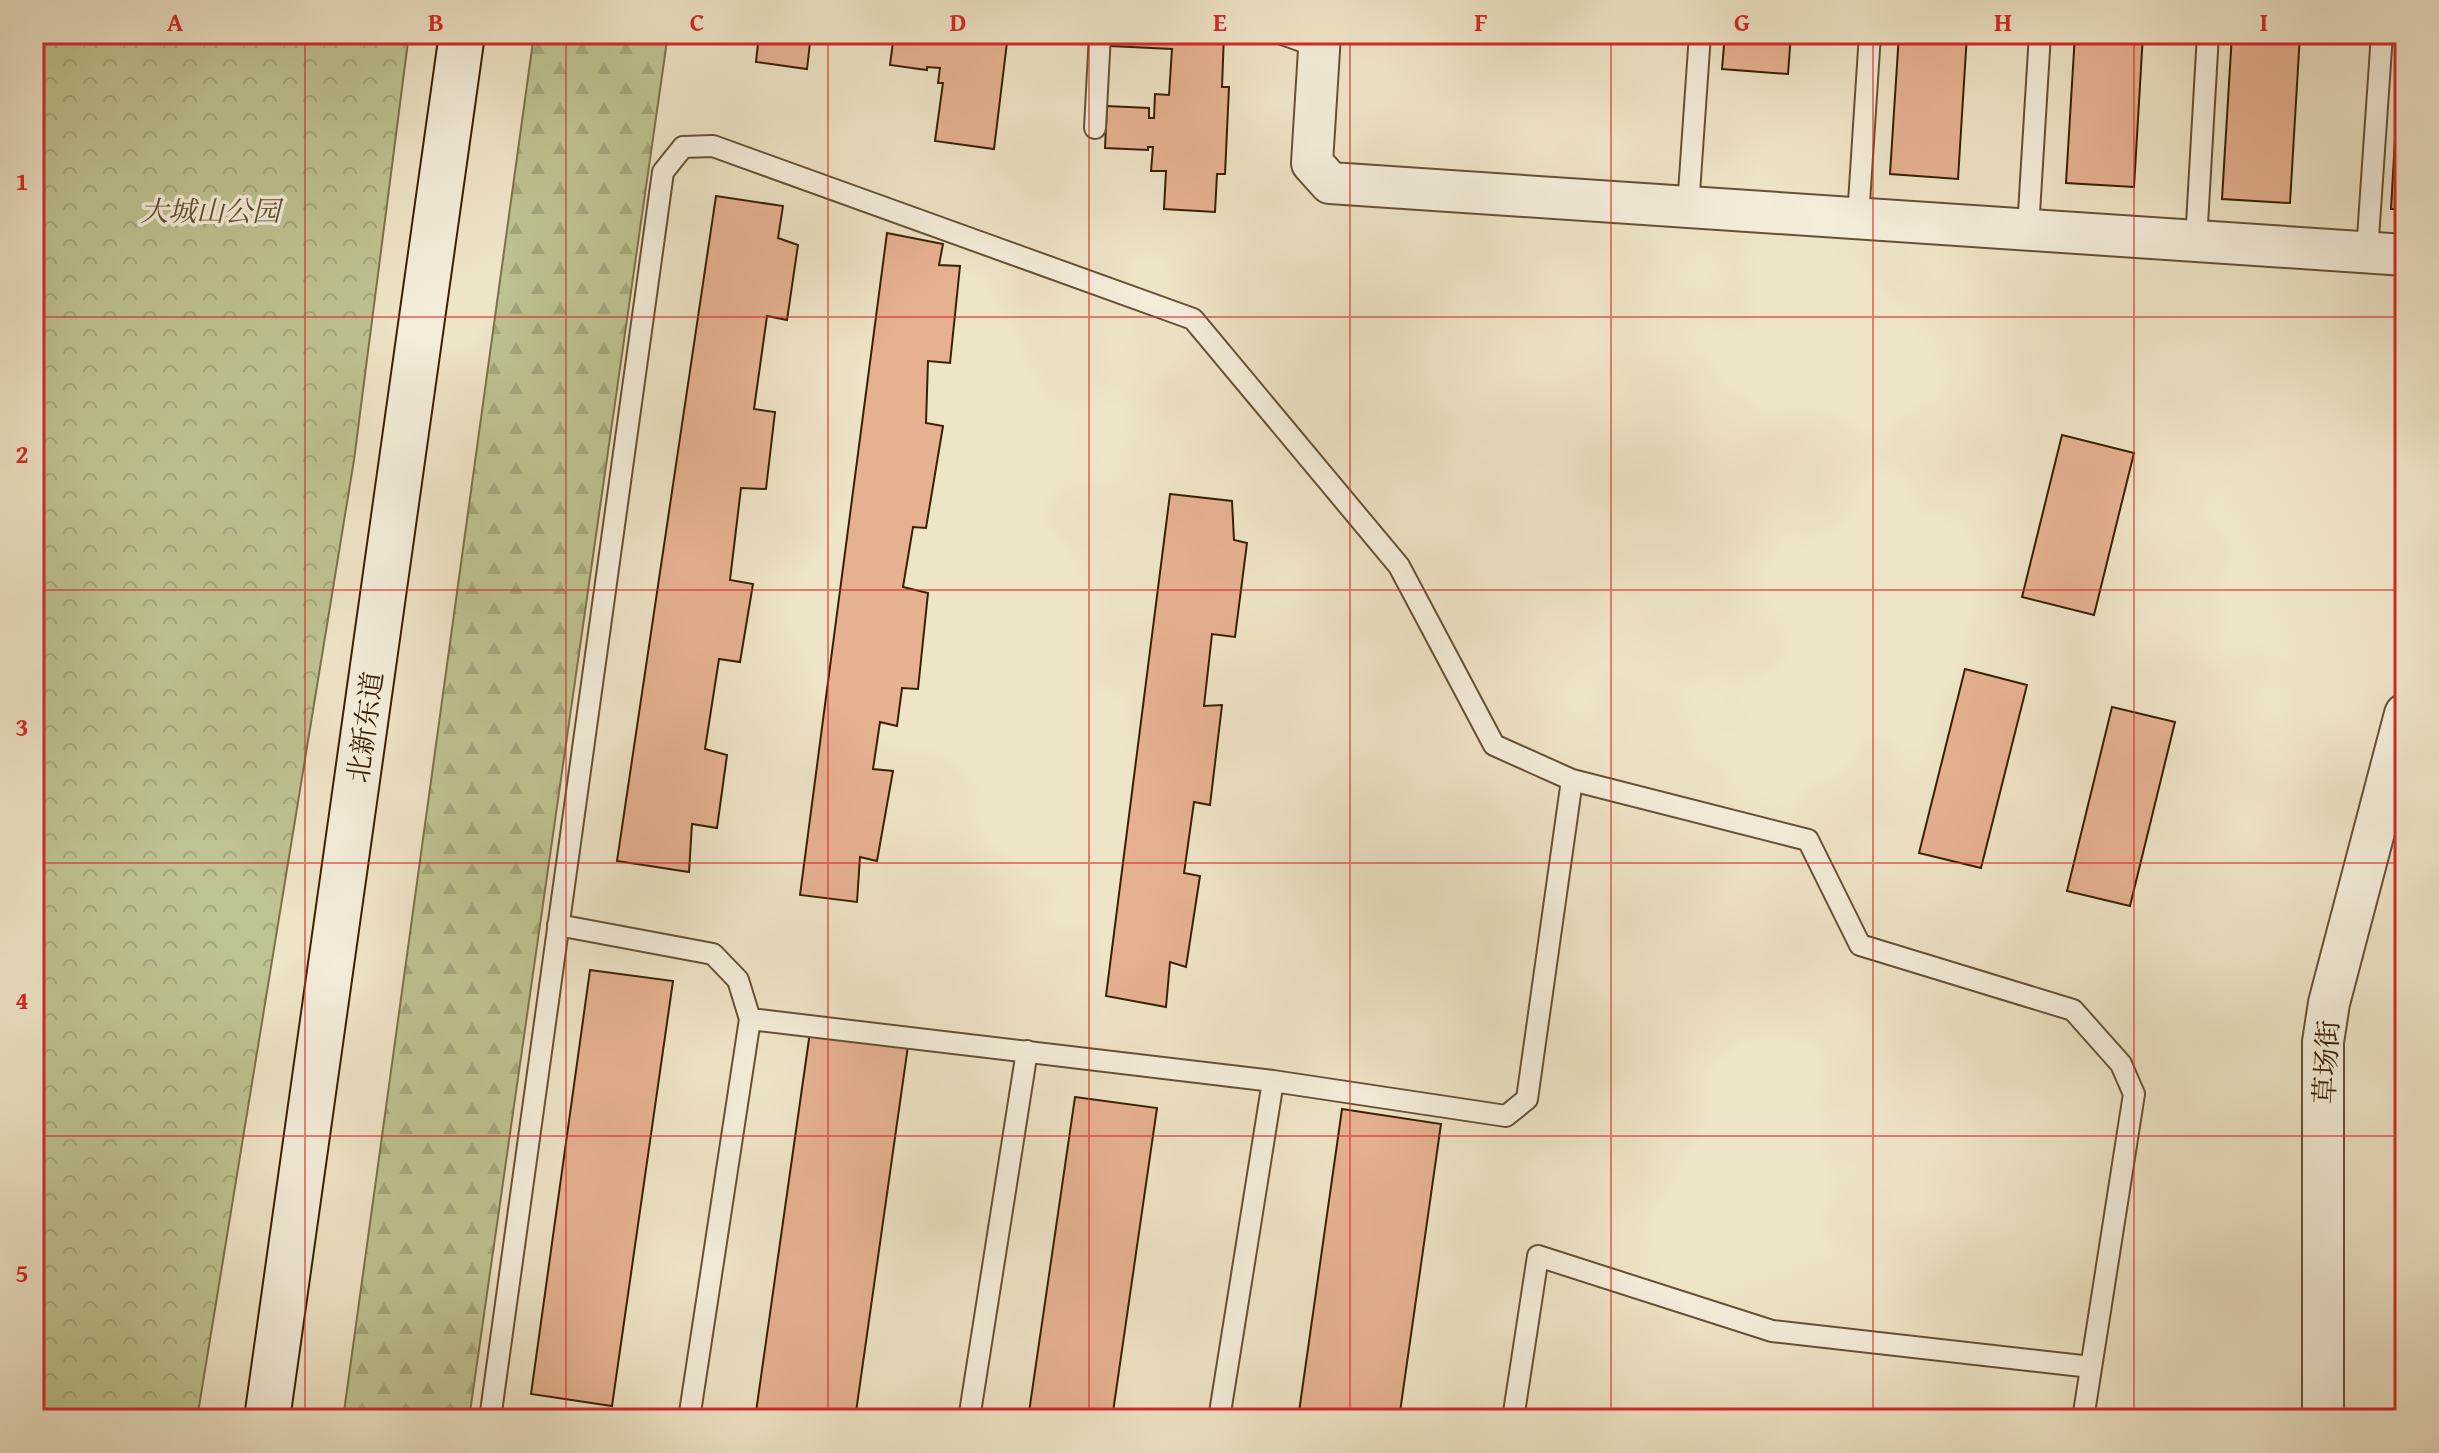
<svg xmlns="http://www.w3.org/2000/svg" width="2439" height="1453" font-family="'Gentium Book Plus','Noto Serif SC',serif">
<defs>
<pattern id="forest-firs" width="22" height="20" patternUnits="userSpaceOnUse" patternTransform="scale(2)"><rect width="22" height="20" fill="#bfc291"/><path d="M5 1l3.5 6h-7zM16 11l3.5 6h-7z" fill="#a5a67b"/></pattern>
<pattern id="park-crowns" width="20" height="18" patternUnits="userSpaceOnUse" patternTransform="scale(2)"><rect width="20" height="18" fill="#bfc291"/><path d="M2 6a3 3 0 1 1 6 0M12 15a3 3 0 1 1 6 0" fill="none" stroke="#a5a67b"/></pattern>
</defs>
<rect width="100%" height="100%" fill="#eee4c6"/>
<filter id="stains"><feTurbulence type="fractalNoise" baseFrequency=".0025" numOctaves="4"/><feColorMatrix values="0 0 0 0 .2 0 0 0 0 .09 0 0 0 0 .02 0 0 0 .5 -.17"/></filter>
<radialGradient id="worn" r=".72"><stop offset=".6" stop-color="#630" stop-opacity="0"/><stop offset="1" stop-color="#630" stop-opacity=".3"/></radialGradient>
<path fill="url(#forest-firs)" stroke="#7c714a" stroke-width="2" d="M534 34H668L469 1419H343Z"/>
<path fill="url(#park-crowns)" stroke="#7c714a" stroke-width="2" d="M34 34H409L354 460 197 1419H34Z"/>
<path fill="#e6b191" stroke="#392002" stroke-width="2" d="M759 34H811L807 69 756 62Z
M894 34H929V38L944 40V34H1008L994 149 935 141 943 83H938L940 68 927 67V70L890 65Z
M1110 34H1224L1222 87H1229L1225 174H1217L1215 212 1164 209 1166 171H1151L1153 147H1148V150L1105 148 1107 106 1149 108V118H1154L1155 94 1169 95 1172 49 1110 46Z
M1725 34H1791L1788 74 1722 69Z
M1899 34H1967L1958 179 1890 174Z
M2075 34H2143L2134 187 2066 183Z
M2232 34H2300L2290 203 2222 199Z
M2401 34H2405V209H2391Z
M716 196 783 206 778 238 798 245 787 320 767 316 754 409 775 412 766 489 741 488 730 580 753 584 740 662 719 659 705 749 727 755 717 828 692 824 689 872 617 861Z
M887 233 943 244 939 265 960 266 950 363 928 361 926 423 943 426 926 528 913 527 903 587 928 593 918 689 902 688 897 726 880 722 873 769 893 771 877 861 860 857 857 902 800 895Z
M2062 435 2134 453 2094 615 2022 597Z
M1170 494 1232 501 1234 540 1247 543 1235 637 1212 634 1204 706 1222 705 1210 805 1194 802 1184 873 1200 876 1186 967 1170 962 1166 1007 1106 996Z
M1965 669 2027 685 1981 868 1919 853Z
M2112 707 2175 722 2130 906 2067 891Z
M590 970 673 981 612 1406 531 1394Z
M810 1032 908 1046 855 1419H755Z
M1075 1097 1157 1108 1112 1419H1028Z
M1342 1109 1441 1124 1399 1419H1298Z"/>
<g fill="none" stroke-linecap="round" stroke-linejoin="round">
<defs>
<path id="lane" d="M1282 34 1319 47
M1095 128 1100 34
M1688 207 1700 34
M1858 218 1870 34
M2028 229 2040 34
M2196 241 2208 34
M2367 252 2382 34
M558 925 713 954 738 980 750 1019 689 1419
M750 1019 1273 1081 1506 1116 1527 1099 1572 780 1808 840 1860 945 2073 1010 2121 1064 2134 1094 2083 1419
M490 1419 663 172 683 147 713 146 1193 319 1399 566 1494 745 1572 780
M969 1419 1027 1051
M1219 1419 1273 1081
M1513 1419 1538 1256 1772 1331 2091 1367"/>
<path id="street" d="M1320 34 1312 163 1330 183 2405 255
M2323 1419V1042L2329 1003 2405 714"/>
<path id="secondary" d="M267 1419 462 34"/>
</defs>
<use href="#lane" stroke="#665133" stroke-width="24"/>
<use href="#street" stroke="#665133" stroke-width="44"/>
<use href="#secondary" stroke="#392002" stroke-width="48"/>
<use href="#lane" stroke="#f4edda" stroke-width="20"/>
<use href="#street" stroke="#f4edda" stroke-width="40"/>
<use href="#secondary" stroke="#f4edda" stroke-width="44"/>
</g>
<path fill="none" stroke="#d62828" stroke-width="2" stroke-opacity="0.55" d="M305 34V1419M566 34V1419M828 34V1419M1089 34V1419M1350 34V1419M1611 34V1419M1873 34V1419M2134 34V1419M34 317H2405M34 590H2405M34 863H2405M34 1136H2405"/>
<g text-anchor="middle" stroke-width="7" stroke-linejoin="round" paint-order="stroke">
<g font-size="28" font-style="italic" fill="#61512d" stroke="#f4edda">
<text x="210" y="221">大城山公园</text>
</g>
<g font-size="28" fill="#392002" stroke="#f4edda">
<text transform="translate(365 727) rotate(-82)" y="10">北新东道</text>
<text transform="translate(2326 1062) rotate(-87)" y="10">草场街</text>
</g>
</g>
<rect width="2439" height="1453" fill="none" stroke="#eee4c6" stroke-width="88"/>
<rect x="44" y="44" width="2351" height="1365" fill="none" stroke="#d62828" stroke-width="3"/>
<g font-size="26" text-anchor="middle" font-weight="bold" fill="#d62828">
<text x="175" y="31">A</text>
<text x="436" y="31">B</text>
<text x="697" y="31">C</text>
<text x="958" y="31">D</text>
<text x="1220" y="31">E</text>
<text x="1481" y="31">F</text>
<text x="1742" y="31">G</text>
<text x="2003" y="31">H</text>
<text x="2264" y="31">I</text>
<text x="22" y="190">1</text>
<text x="22" y="463">2</text>
<text x="22" y="736">3</text>
<text x="22" y="1009">4</text>
<text x="22" y="1282">5</text>
</g>
<rect width="100%" height="100%" filter="url(#stains)"/>
<rect width="100%" height="100%" fill="url(#worn)"/>
</svg>
